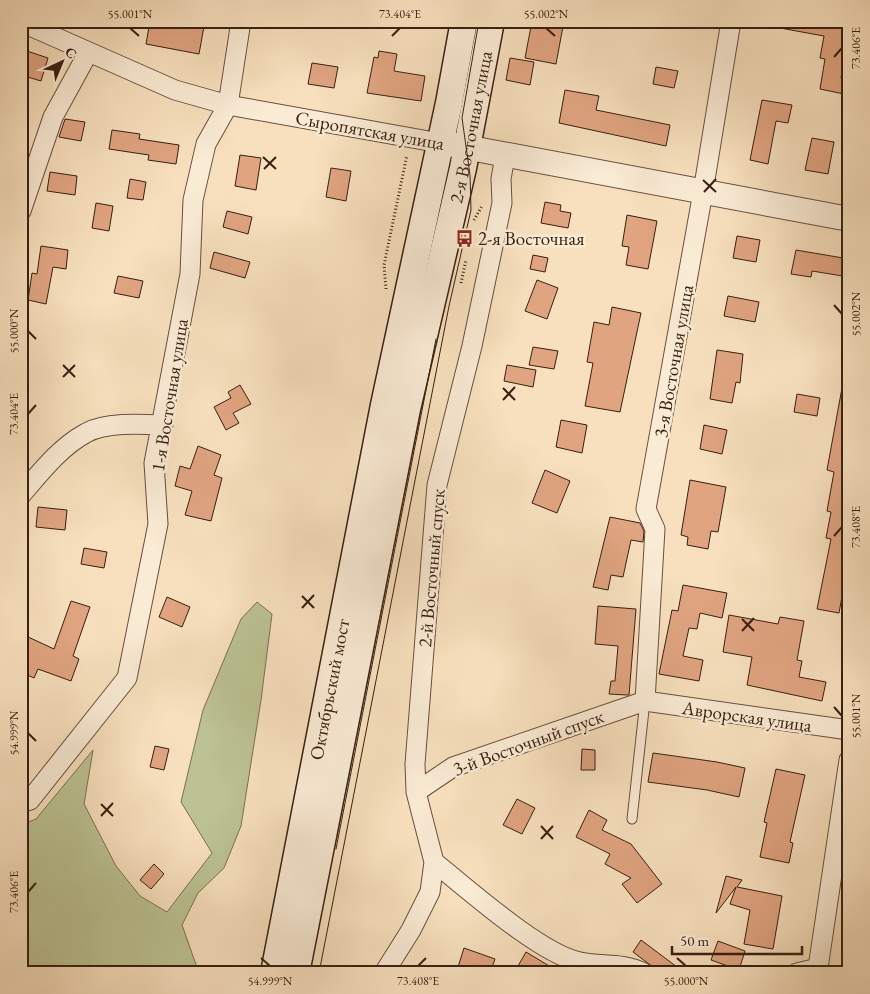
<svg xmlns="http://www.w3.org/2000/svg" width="870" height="994" font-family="'EB Garamond',serif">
<rect width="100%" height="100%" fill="#f8e0be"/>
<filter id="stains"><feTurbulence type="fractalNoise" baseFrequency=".004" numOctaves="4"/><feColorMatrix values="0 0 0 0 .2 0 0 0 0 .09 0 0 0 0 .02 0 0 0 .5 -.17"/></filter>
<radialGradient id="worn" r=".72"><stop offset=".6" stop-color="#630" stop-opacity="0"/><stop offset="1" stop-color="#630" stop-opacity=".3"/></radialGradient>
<path fill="#bcc293" stroke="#7a7052" d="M257 602 272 614 261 700 241 826 224 868 198 893 182 925 199 973H21V825L36 819 93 750 84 804 116 866 140 896 167 912 212 853 181 802 203 710 241 619Z"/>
<path fill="#e0a481" stroke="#381f11" d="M150 21H205L199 54 146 44Z
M532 21H564L556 64 525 58Z
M780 21H815L849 28 841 78 847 79 844 94 820 89 825 59 820 58 824 36 780 28Z
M21 49 48 58 41 81 21 75Z
M379 51 397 54 394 71 425 76 421 101 367 93 374 57 378 58Z
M510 58 534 62 530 85 506 80Z
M312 63 338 67 334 88 308 84Z
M656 67 678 71 674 88 653 84Z
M565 90 599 96 596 110 670 125 666 146 559 123Z
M762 100 792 105 788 123 776 121 768 164 750 160Z
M65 119 85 122 81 141 59 137Z
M112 130 140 134 139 139 179 145 176 164 148 160 149 155 109 149Z
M812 138 834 142 828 174 805 170Z
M240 155 261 158 256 190 235 186Z
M331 168 351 171 346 201 326 197Z
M50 172 77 176 75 195 47 191Z
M130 179 146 182 143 200 127 198Z
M545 202 561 205 560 211 571 213 568 228 541 223Z
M96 203 113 206 109 231 92 228Z
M227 211 252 217 248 234 223 227Z
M627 215 657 221 648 269 626 265 629 247 622 246Z
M737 236 760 240 756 262 733 258Z
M41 246 68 250 66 269 53 267 46 304 28 300 32 273 37 274Z
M796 250 849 259V277L812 271 811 277 791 274Z
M214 252 250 262 245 278 210 268Z
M533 255 548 258 545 272 530 269Z
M118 276 143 281 139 298 114 293Z
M537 280 558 288 547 319 525 311Z
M728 296 759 302 755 322 724 316Z
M612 307 641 313 620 412 585 406 593 363 587 362 594 322 609 325Z
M533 347 558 351 554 369 529 365Z
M717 350 743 354 740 383 736 382 732 403 710 399Z
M507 365 536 370 533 387 504 381Z
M240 385 251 404 233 413 239 423 226 430 214 407 231 398 228 392Z
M842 388 849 389V558L839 613 817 609 831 539 826 538 831 512 827 511 834 472 827 470Z
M797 394 820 398 817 416 794 412Z
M561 420 587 425 582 453 556 447Z
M704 425 727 430 722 454 700 449Z
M198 446 221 455 214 475 222 478 211 521 185 515 192 491 175 486 180 466 190 469Z
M545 470 570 481 557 513 532 503Z
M690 480 726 487 718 532 711 531 708 549 687 545 688 537 681 535Z
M38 507 67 510 65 530 36 527Z
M610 517 640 523 644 531 643 542 631 540 623 577 611 575 608 590 593 587Z
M84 548 107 552 104 568 81 564Z
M683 585 727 593 722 618 700 613 697 629 689 628 683 656 703 660 699 681 659 674 672 610 678 611Z
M167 597 190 607 182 627 159 617Z
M71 601 90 607 73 656 79 659 71 681 38 669 34 678 21 672V647L26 636 54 649Z
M598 606 636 609 629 695H627L609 694 611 681H615L618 646 595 644Z
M729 615 778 624 780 617 804 621 797 660 802 661 799 677 826 682 822 701 747 685 752 657 723 652Z
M155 746 169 749 164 770 150 767Z
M582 749 595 750V770H581Z
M653 753 717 762 745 768 739 797 707 790 648 782Z
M776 769 805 775 790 842 793 843 789 863 760 857 767 823 764 822Z
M517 799 535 808 522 834 503 825Z
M589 810 607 820 602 830 631 844 662 884 637 903 622 884 631 878 605 864 610 854 576 837Z
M154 864 164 874 151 889 140 880Z
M726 876 742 880 737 887 782 896 773 949 744 944 750 910 730 904 736 887 716 913Z
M641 940 685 973H661L633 952Z
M718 941 745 951 739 970 711 960Z
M464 948 495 959 490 973H474L458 967Z
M526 952 561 973H514Z"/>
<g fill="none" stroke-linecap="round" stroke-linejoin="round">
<defs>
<path id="service" d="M632 819 645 701"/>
<path id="minor" d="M21 22 175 90 228 105 440 143
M21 211 53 117 88 53
M21 495C40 473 60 447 86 433 105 422 141 424 163 425
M645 701 655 529 646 509 703 192 731 21
M416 792 453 767 645 701 849 730
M21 803 30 800 127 678 158 524 154 463 190 274 193 200 206 144 228 105 241 21
M434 862C468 889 540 954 580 962 602 967 621 962 644 973
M818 968 849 760
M384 973 411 930 430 892 434 862 416 792 415 764 437 485 472 346 502 203 501 179 505 156
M797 973 818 968"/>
<path id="tertiary" d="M449 144 849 219"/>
<g id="secondary">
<path id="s1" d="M274 973 384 405 449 103 464 21"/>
<path id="s2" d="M296 973 407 409 463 168 491 21"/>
</g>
</defs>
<use href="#service" stroke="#684f3c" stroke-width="11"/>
<use href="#minor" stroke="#684f3c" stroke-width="21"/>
<use href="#tertiary" stroke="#684f3c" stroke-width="26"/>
<use href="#secondary" stroke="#381f11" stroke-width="29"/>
<path stroke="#381f11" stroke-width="3" stroke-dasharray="1 2.5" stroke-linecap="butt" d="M474 220 482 206
M461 283 466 260
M386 289 384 265 407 155"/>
<use href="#service" stroke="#faebd5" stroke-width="9"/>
<use href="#minor" stroke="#faebd5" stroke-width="19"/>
<use href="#tertiary" stroke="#faebd5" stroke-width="24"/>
<use href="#secondary" stroke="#faebd5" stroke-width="26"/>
<path stroke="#381f11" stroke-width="1" d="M336 849 436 339
M319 973 449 306 471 210 470 175 462 118 479 21"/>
</g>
<path fill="none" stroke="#381f11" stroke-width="2" d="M130 28 139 36M546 28 555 36M392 36 400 28M834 57 842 48M263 157 276 169M264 169 276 157M703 180 716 192M704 192 716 179M834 305 842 314M28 331 36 339M63 365 75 377M63 377 75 365M503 388 515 400M503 400 515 387M28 414 36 405M834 536 842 527M302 596 314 608M302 608 314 595M742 619 754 631M742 631 754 618M834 707 842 716M28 733 36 741M101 804 113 816M101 816 113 803M541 826 553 839M541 839 553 826M28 892 36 883M261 958 270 966M677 958 686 966M418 966 426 958"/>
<defs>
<symbol id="bus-bare" viewBox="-9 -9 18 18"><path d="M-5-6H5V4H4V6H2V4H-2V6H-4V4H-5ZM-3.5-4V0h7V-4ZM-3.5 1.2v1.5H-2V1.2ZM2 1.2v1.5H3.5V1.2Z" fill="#8f2418" stroke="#faebd5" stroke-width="2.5" paint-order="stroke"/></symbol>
</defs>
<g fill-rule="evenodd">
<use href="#bus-bare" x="452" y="226" width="25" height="25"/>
</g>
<g text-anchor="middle" stroke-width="5" stroke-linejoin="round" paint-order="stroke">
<g font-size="19" fill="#381f11" stroke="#faebd5">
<text dy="7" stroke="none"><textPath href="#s2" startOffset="864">2-я Восточная улица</textPath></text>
<text transform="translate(370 130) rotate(10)" y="7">Сыропятская улица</text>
<text transform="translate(673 361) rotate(-80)" y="7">3-я Восточная улица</text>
<text transform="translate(169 395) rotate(-81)" y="7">1-я Восточная улица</text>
<text transform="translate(431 568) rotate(-85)" y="7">2-й Восточный спуск</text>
<text dy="7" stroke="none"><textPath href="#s1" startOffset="289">Октябрьский мост</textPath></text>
<text transform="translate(747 716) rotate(8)" y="7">Аврорская улица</text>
<text transform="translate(528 742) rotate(-20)" y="7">3-й Восточный спуск</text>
</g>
<g font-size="19" fill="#381f11" stroke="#faebd5" text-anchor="start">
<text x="478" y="245">2-я Восточная</text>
</g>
</g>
<rect width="870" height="994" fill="none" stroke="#f8e0be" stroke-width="55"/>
<g transform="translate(62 62) rotate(44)" stroke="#faebd5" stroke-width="4" paint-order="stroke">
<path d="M0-4L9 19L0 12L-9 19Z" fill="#381f11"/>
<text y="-8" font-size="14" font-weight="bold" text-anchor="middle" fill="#381f11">С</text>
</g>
<path d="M672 946v8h130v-8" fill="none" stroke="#381f11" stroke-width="2.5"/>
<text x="680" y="946" font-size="15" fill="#381f11" stroke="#faebd5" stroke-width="4" paint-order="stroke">50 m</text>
<rect x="28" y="28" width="814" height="938" fill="none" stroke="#381f11" stroke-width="2"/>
<g font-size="12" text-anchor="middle" fill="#381f11">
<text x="130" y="18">55.001°N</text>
<text x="400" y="18">73.404°E</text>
<text x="546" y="18">55.002°N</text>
<text transform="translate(856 48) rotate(-90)" y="4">73.406°E</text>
<text transform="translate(856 314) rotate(-90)" y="4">55.002°N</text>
<text transform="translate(14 331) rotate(-90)" y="4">55.000°N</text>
<text transform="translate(14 414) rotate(-90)" y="4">73.404°E</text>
<text transform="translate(856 527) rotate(-90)" y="4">73.408°E</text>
<text transform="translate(856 716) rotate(-90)" y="4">55.001°N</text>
<text transform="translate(14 733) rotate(-90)" y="4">54.999°N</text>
<text transform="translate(14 892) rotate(-90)" y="4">73.406°E</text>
<text x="270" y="985">54.999°N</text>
<text x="418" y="985">73.408°E</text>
<text x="686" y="985">55.000°N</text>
</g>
<rect width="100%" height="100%" filter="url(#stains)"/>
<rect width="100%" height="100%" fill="url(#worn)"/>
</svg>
